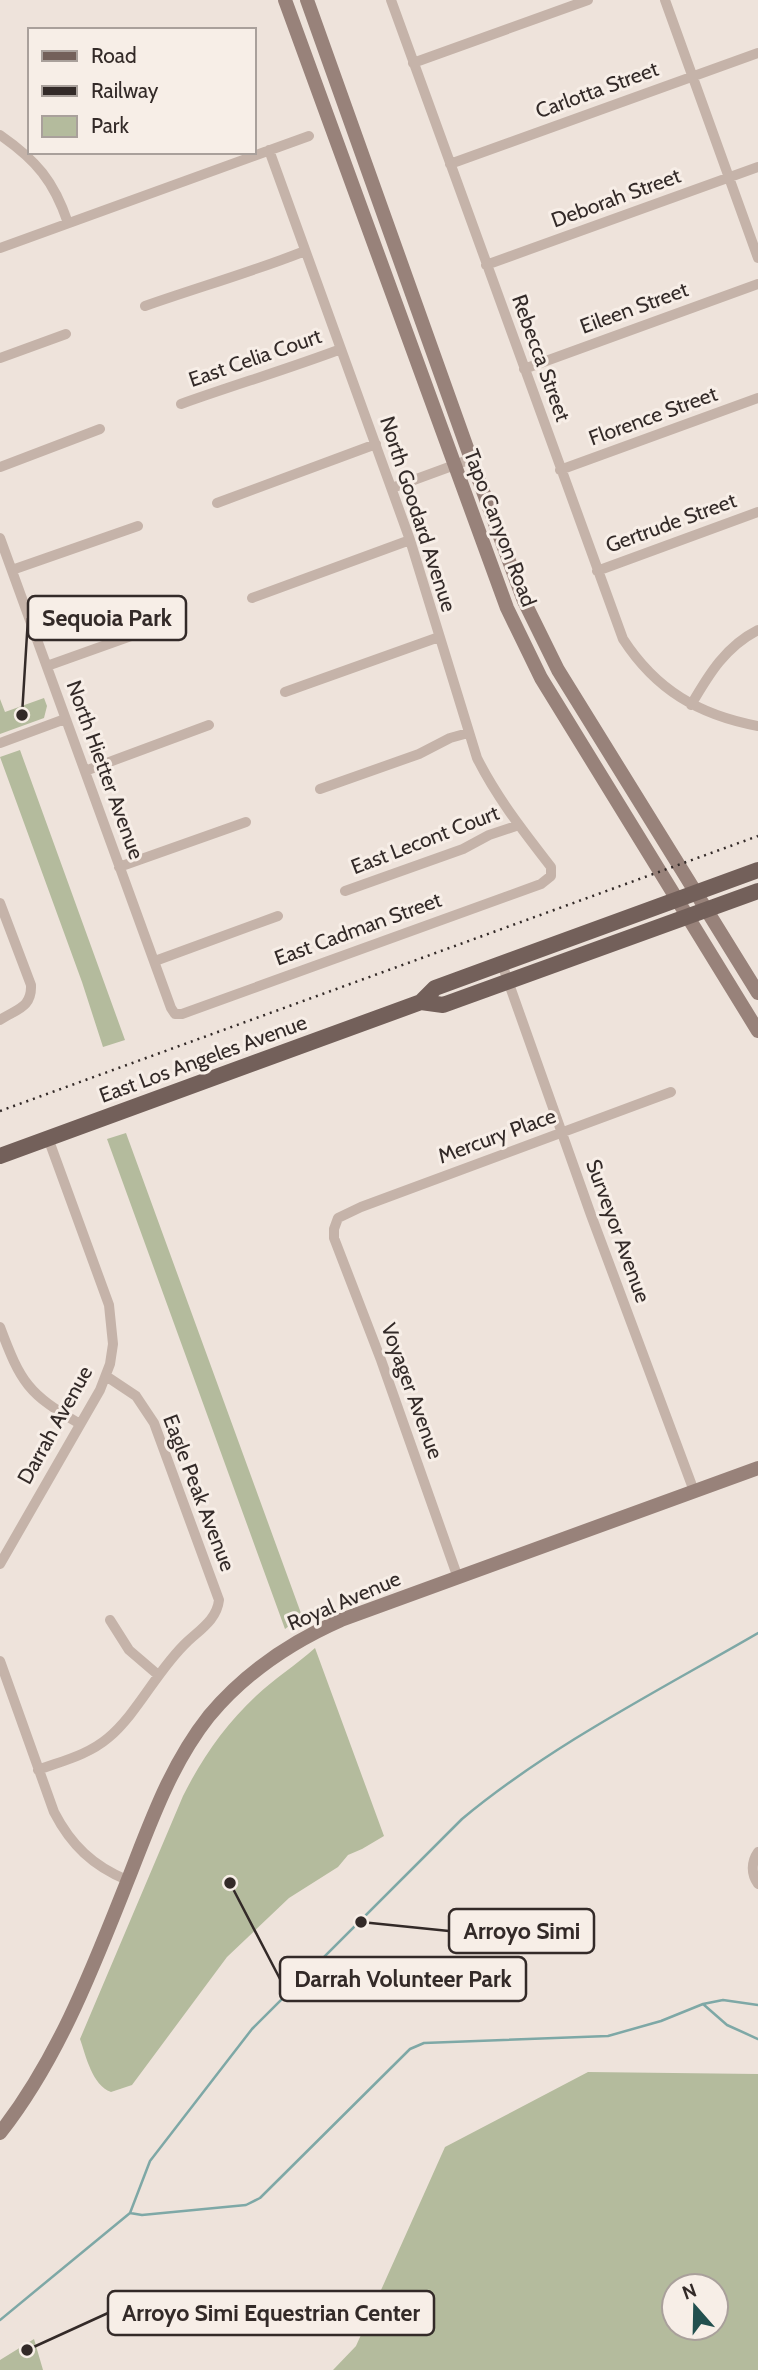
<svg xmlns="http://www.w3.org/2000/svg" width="758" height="2370" font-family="Cabin,sans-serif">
<rect width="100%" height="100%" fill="#eee3db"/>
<path fill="#b4bb9d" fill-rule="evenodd" d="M44 698 47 706 44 718 0 734V699L5 712Z
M20 750 125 1040 103 1047 82 982 0 757Z
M126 1133 302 1616 285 1629 107 1139Z
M315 1648 384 1836 362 1849 348 1855 338 1867 289 1898 227 1957 132 2085 111 2092C92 2085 86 2056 80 2039L183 1796C202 1758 225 1725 256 1696 274 1679 296 1665 315 1648Z
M588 2072 758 2074V2370H333L356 2346 445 2147ZM674 2286H716V2328H674Z
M34 2339 43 2370H0V2360Z"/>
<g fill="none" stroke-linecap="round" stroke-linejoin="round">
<path stroke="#7ea8a6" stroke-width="2.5" d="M703 2004 727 2025 758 2039
M130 2213 142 2215 246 2205 260 2198 410 2049 424 2043 608 2036 661 2021 703 2004 723 2000 758 2005
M0 2320 130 2213 150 2161 252 2029 462 1819C551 1745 658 1691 758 1633"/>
<path stroke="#c5b3a9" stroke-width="10" d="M391 0 623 639C656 690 699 715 758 726
M665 0 758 258
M413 63 588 0
M0 135C36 160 54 181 68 223
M450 164 758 53
M0 248 309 136
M486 265 758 167
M145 306C199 287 252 272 305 251
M0 358 66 334
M524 369 758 284
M181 404C234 385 288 369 341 349
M0 467 100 429
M560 470 758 398
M392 488 471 459
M217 503 376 444
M0 538 171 1008 175 1014H182L541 884 551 876V867C524 832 497 798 477 758L410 540 269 150
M12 570 138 526
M597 571 758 512
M252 598 410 540
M47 666 173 621
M285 692 439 637
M691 705C709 674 726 646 758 630
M0 743 65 719
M85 771 209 725
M320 789 419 754 450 738 468 733
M119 867 246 822
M345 891 463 849 489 835 519 825
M0 903 31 985C32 1008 16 1009 0 1020
M155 961 278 916
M502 964 591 1215 694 1491
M0 1327C21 1383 28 1394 80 1424
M0 1564 100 1390 110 1364 113 1344 109 1305 48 1138
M458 1578 381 1360 334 1238V1229L338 1218 361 1207 671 1092
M110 1620 129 1650 157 1674
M0 1661 54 1812C71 1845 93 1866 127 1880
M38 1770C62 1761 88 1755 108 1738 138 1713 157 1670 187 1642 201 1629 217 1619 219 1600L154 1423 136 1396 106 1376
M758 1852C751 1862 751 1874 758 1884"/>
<path stroke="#98827a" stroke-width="14" d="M285 0 507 608 541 678 758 1031
M307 0 471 459 524 601 558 670 758 993
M0 2133C59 2058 94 1965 129 1877 151 1821 171 1764 209 1716 244 1674 291 1642 341 1620L758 1468"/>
<path stroke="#73605a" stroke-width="16" d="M421 1002 443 1005 758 891
M0 1156 421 1002 435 988 758 870"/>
<path stroke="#332a28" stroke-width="2.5" stroke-dasharray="2 5" stroke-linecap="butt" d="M0 1111 758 836"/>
</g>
<g text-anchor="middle" stroke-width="6" stroke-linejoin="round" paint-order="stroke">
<g font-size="21" fill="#332a28" stroke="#f7eee7">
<text transform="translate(597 90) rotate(-20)" y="7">Carlotta Street</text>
<text transform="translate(616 198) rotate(-20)" y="7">Deborah Street</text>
<text transform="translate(634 308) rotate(-20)" y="7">Eileen Street</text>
<text transform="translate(255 358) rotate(-19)" y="7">East Celia Court</text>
<text transform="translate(541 358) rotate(70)" y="7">Rebecca Street</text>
<text transform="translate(653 416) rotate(-20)" y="7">Florence Street</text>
<text transform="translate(418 514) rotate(72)" y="7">North Goodard Avenue</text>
<text transform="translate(671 523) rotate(-20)" y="7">Gertrude Street</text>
<text transform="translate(500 528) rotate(69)" y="7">Tapo Canyon Road</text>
<text transform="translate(105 770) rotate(70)" y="7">North Hietter Avenue</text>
<text transform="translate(425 840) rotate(-21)" y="7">East Lecont Court</text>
<text transform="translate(358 929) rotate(-20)" y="7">East Cadman Street</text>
<text transform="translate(203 1059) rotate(-20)" y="7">East Los Angeles Avenue</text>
<text transform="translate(497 1136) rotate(-20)" y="7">Mercury Place</text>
<text transform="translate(618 1231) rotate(70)" y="7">Surveyor Avenue</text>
<text transform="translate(412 1391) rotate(70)" y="7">Voyager Avenue</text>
<text transform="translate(55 1425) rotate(-61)" y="7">Darrah Avenue</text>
<text transform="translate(199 1493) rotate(69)" y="7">Eagle Peak Avenue</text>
<text transform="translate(344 1601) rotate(-23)" y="7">Royal Avenue</text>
</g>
</g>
<path fill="none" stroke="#332a28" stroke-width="2.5" d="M22 715L28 618M361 1922L449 1931M230 1883L280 1979M27 2350L108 2313"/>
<g fill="#332a28" stroke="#f7eee7" stroke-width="2.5">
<circle cx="22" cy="715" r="7"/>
<circle cx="361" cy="1922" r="7"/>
<circle cx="230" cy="1883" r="7"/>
<circle cx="27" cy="2350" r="7"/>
</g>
<g fill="#f7eee7" stroke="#332a28" stroke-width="2.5">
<rect x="28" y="596" width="158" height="44" rx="7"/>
<rect x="449" y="1909" width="145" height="44" rx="7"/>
<rect x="280" y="1957" width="246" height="44" rx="7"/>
<rect x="108" y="2291" width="326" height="44" rx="7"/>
</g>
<g font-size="23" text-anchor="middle" font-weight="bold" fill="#332a28">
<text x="107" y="626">Sequoia Park</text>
<text x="522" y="1939">Arroyo Simi</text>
<text x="403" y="1987">Darrah Volunteer Park</text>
<text x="271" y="2321">Arroyo Simi Equestrian Center</text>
</g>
<rect x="28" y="28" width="228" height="126" fill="#f7eee7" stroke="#a9a09b" stroke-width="2"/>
<rect x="42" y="51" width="35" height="10" fill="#73605a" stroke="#a9a09b" stroke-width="2"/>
<text x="91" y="63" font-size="21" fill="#332a28">Road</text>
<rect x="42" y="86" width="35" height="10" fill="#332a28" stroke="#a9a09b" stroke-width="2"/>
<text x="91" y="98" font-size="21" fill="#332a28">Railway</text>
<rect x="42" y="116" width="35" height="21" fill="#b4bb9d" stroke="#a9a09b" stroke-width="2"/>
<text x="91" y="133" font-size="21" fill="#332a28">Park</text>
<g transform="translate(695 2307) rotate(340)"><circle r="33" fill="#f7eee7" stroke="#a9a09b" stroke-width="2"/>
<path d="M0-5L12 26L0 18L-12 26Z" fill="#224f4e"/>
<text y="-10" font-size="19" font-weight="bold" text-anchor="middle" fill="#332a28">N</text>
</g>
</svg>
